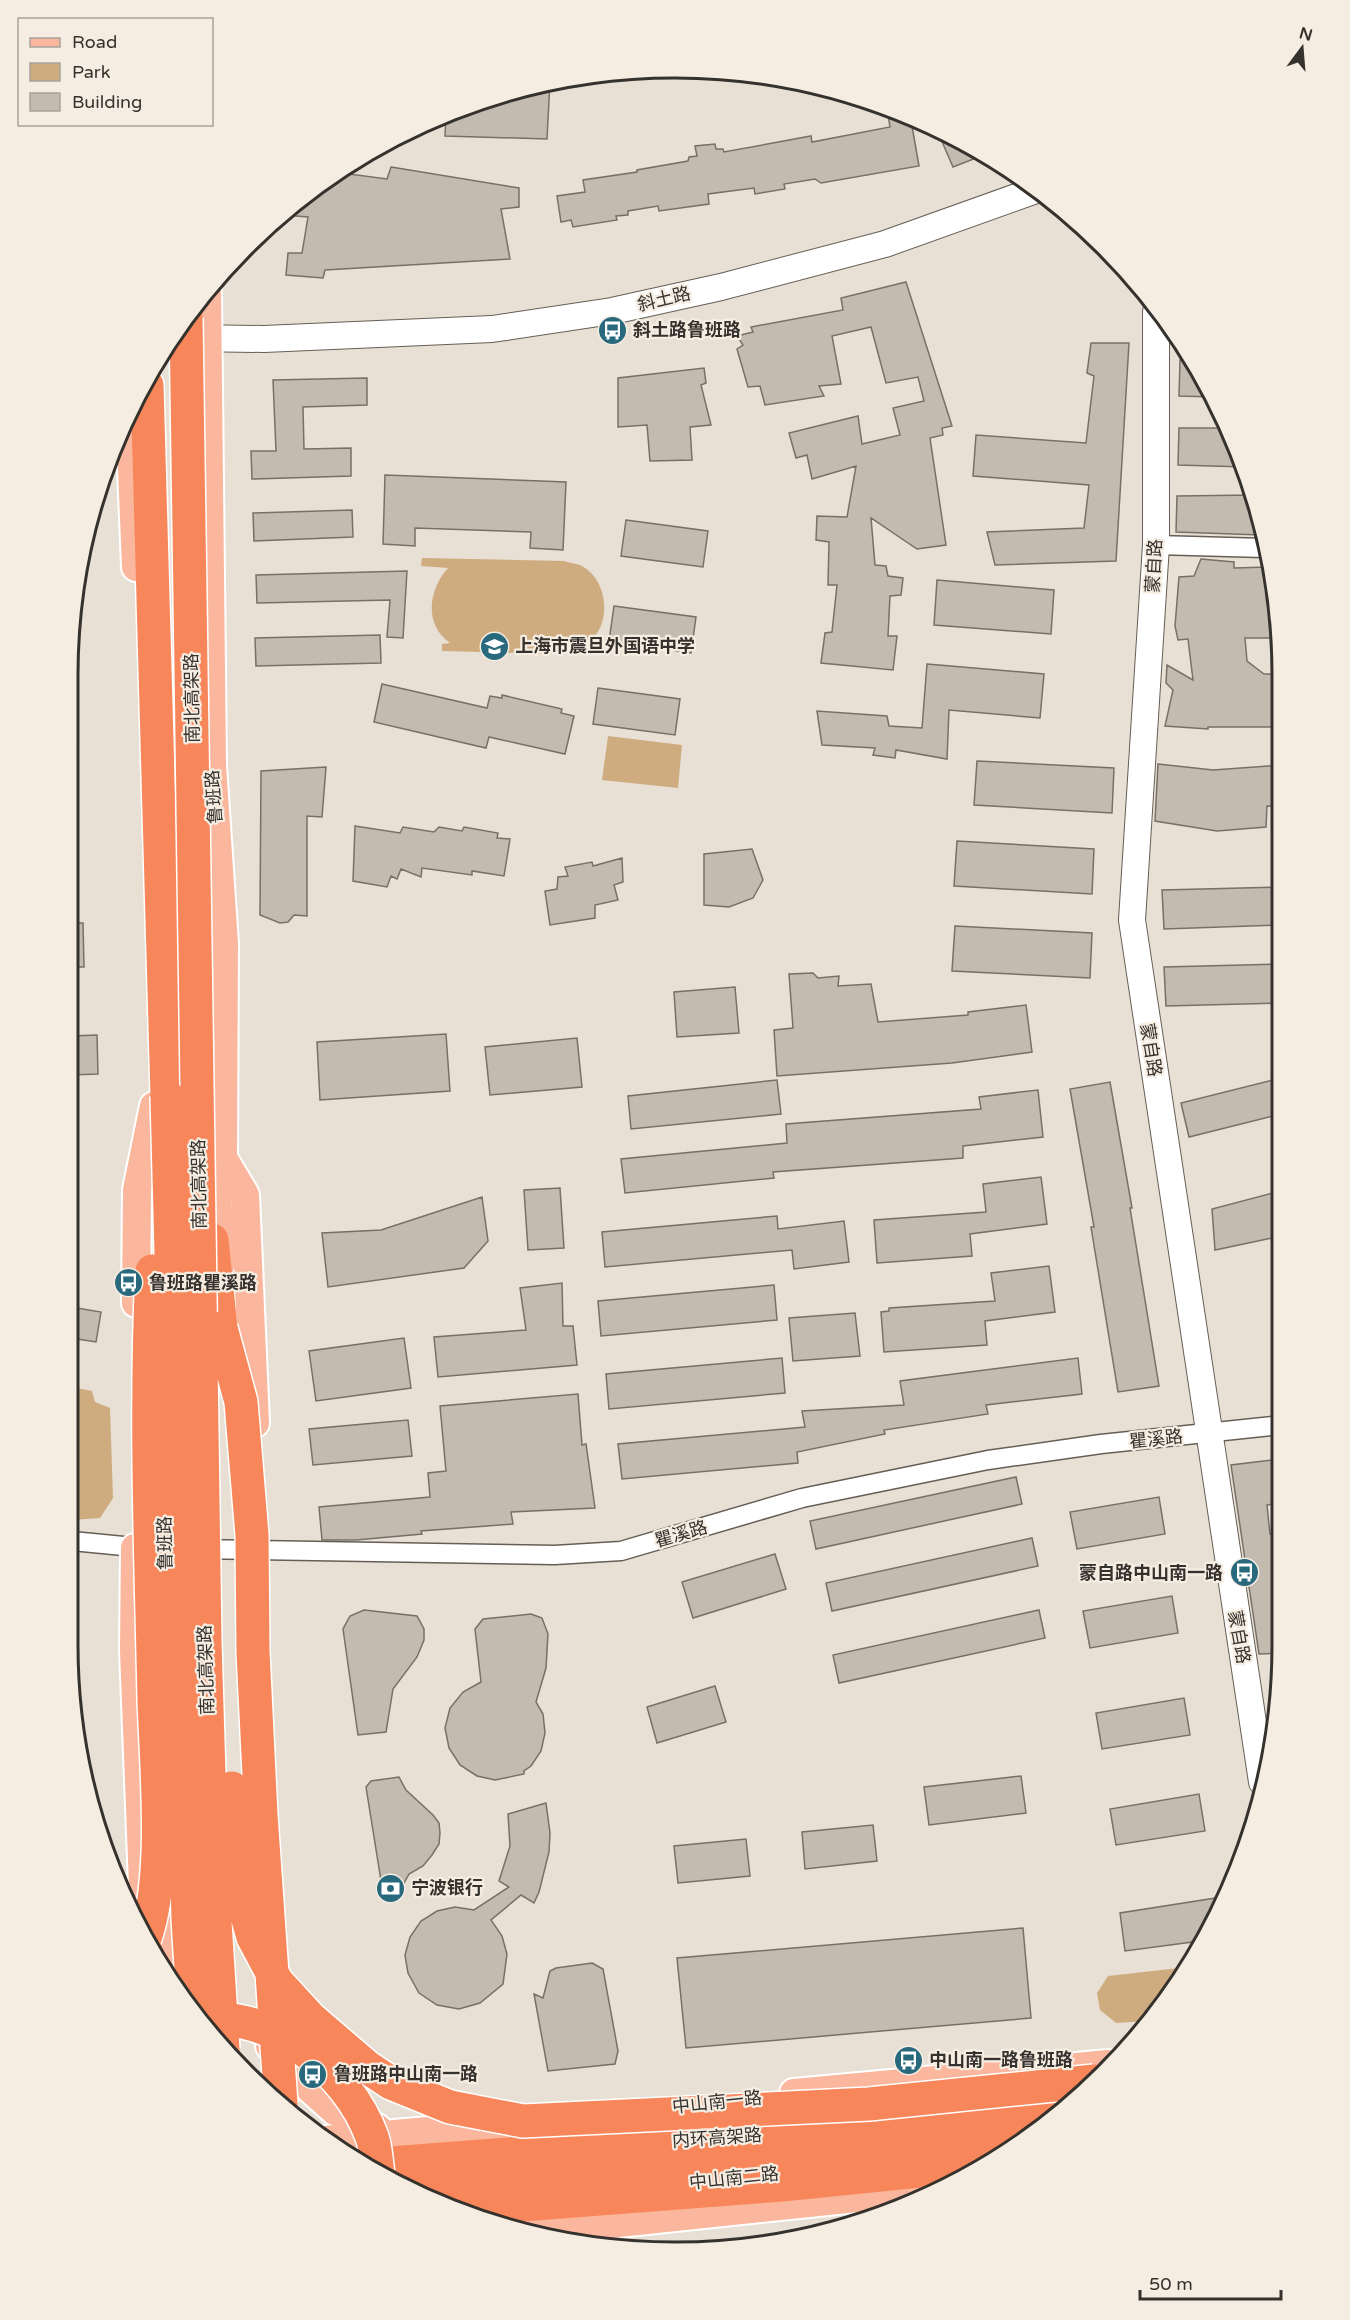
<svg xmlns="http://www.w3.org/2000/svg" width="1350" height="2320" font-family="'Varela Round','Noto Sans SC',sans-serif">
<rect width="100%" height="100%" fill="#e8e0d5"/>
<path fill="#cfac80" d="M422 558 564 561C569 563 577 563 582 566 606 579 611 616 595 636 586 647 575 651 562 654L442 651V644L450 643C423 624 429 589 448 568L421 566Z
M608 736 682 745 678 788 602 780Z
M72 1387 92 1391 95 1402 110 1408 113 1498 100 1518 72 1520Z
M1188 1967 1180 1982 1147 2021 1116 2023 1100 2010 1097 1993 1108 1976Z"/>
<path fill="#c3bbb0" stroke="#787067" stroke-width="1.5" d="M550 81 547 139 445 136 446 113Z
M887 108 902 122 911 120 919 166 821 183 815 179 784 184 785 189 755 194 754 188 708 194 709 204 659 211 658 206 628 211V215L616 216 617 220 573 227 571 220 561 222 557 196 585 192 583 180 637 172V170L688 161 689 157 697 156 695 146 715 144 716 149H723L724 152 811 136 812 142 890 127Z
M937 130 962 143 984 155 953 167Z
M391 167 519 188V207L501 209 510 259 325 270 323 278 286 275 288 253H302L308 217 283 215 334 172 387 179Z
M906 282 952 426 942 428 943 435 930 438 946 545 917 549 871 518 875 565 886 566 888 576 903 578 901 595 890 596 888 636H897L893 670 821 663 825 633 832 632 837 585H828L829 542 816 540 817 516 847 517 856 466 812 479 807 455 796 458 789 433 858 416 862 444 900 435 893 408 924 401 918 377 886 383 871 327 832 336 841 384 819 386 824 396 765 405 760 386 748 387 737 349 743 345 737 336 753 332 751 327 843 310 841 298Z
M1091 343H1129L1116 561 995 565 987 532 1084 528 1089 485 973 476 976 435 1086 443 1094 376 1087 373Z
M1180 360H1192L1201 371 1213 397 1179 396Z
M704 368 706 383 701 385 711 425 690 427 692 460 650 461 647 425 618 427V378Z
M367 378V405L303 407 304 449 351 448V476L252 479 251 451H276L273 380Z
M1179 428H1227L1244 467 1178 465Z
M385 475 566 482 563 550 530 548 531 532 415 528V546L383 544Z
M1253 495 1261 535 1176 532 1177 496Z
M352 510 353 537 254 541 253 513Z
M626 520 708 531 703 567 621 556Z
M1201 559 1234 562V568L1268 567 1281 638H1245L1247 661 1264 674H1281V695H1278L1273 727H1208V729L1165 726 1173 690 1166 683 1167 665 1193 680 1188 639 1178 640 1175 626 1179 577 1194 576Z
M407 571 403 638 387 637 390 600 257 603 256 575Z
M937 580 1054 590 1051 634 934 625Z
M614 606 696 617 691 653 609 641Z
M380 635 381 663 256 666 255 638Z
M927 664 1044 674 1040 718 949 710 947 759 896 750 895 758 873 755 875 748 822 745 817 711 887 716 889 726 922 728Z
M382 684 487 708 490 696 502 698V695L562 709 561 713 574 716 565 754 489 737 486 748 374 722Z
M598 688 680 699 675 735 593 724Z
M977 761 1114 768 1112 813 974 805Z
M1158 764 1213 770 1281 765V807L1267 806 1266 827 1217 831 1155 821Z
M326 767 322 817 307 816V916L294 915 288 922 280 923 260 915 261 771Z
M355 826 400 833 403 827 434 832 439 827 462 831 464 827 498 833 497 838 510 839 504 876 472 871V875L422 868 421 877 401 869 397 879 391 876 387 887 353 881Z
M957 841 1094 849 1092 894 954 886Z
M752 849 763 880 753 898 729 907 704 905V854Z
M622 858 623 882 614 885 618 900 595 905V918L550 925 545 891 557 889 558 877 568 876 565 867 592 862 593 866Z
M1281 887V925L1164 929 1162 890Z
M70 923H83L84 967H70Z
M955 926 1092 933 1090 978 952 971Z
M1281 964V1003L1166 1006 1164 967Z
M813 973 818 978 839 976 838 986 871 984 878 1022 968 1015V1012L1026 1005 1032 1052 952 1063 777 1076 774 1030 793 1028 789 974Z
M735 987 739 1033 677 1037 674 992Z
M446 1034 450 1091 320 1100 317 1042Z
M97 1035 98 1074 70 1075V1036Z
M577 1038 582 1087 490 1095 485 1047Z
M1281 1078V1114L1189 1137 1181 1103Z
M777 1080 781 1114 631 1129 628 1096Z
M1110 1082 1132 1208H1130L1159 1386 1118 1392 1091 1227H1094L1070 1089Z
M1038 1090 1043 1137 963 1146V1158L773 1172 774 1178 625 1193 621 1159 787 1143 786 1124 981 1109 979 1097Z
M1041 1177 1047 1224 970 1234 972 1256 877 1263 874 1220 986 1212 983 1184Z
M560 1188 564 1248 528 1250 524 1190Z
M1281 1191V1236L1215 1250 1212 1209Z
M482 1197 488 1241 464 1268 328 1287 322 1233 381 1230Z
M777 1216 778 1229 844 1221 849 1262 794 1269 792 1250 605 1267 602 1232Z
M1049 1266 1055 1312 985 1321 987 1345 884 1352 881 1312 889 1311V1308L995 1301 991 1273Z
M562 1283 563 1326H573L577 1365 438 1377 434 1337 526 1330 520 1288Z
M774 1285 777 1320 601 1336 598 1301Z
M71 1307 101 1312 96 1342 71 1338Z
M855 1313 860 1356 793 1361 789 1318Z
M404 1338 411 1388 316 1401 309 1351Z
M782 1358 785 1393 609 1409 606 1374Z
M1078 1358 1082 1394 986 1405 988 1414 884 1430 885 1434 797 1452 798 1463 622 1479 618 1444 805 1427 802 1411 904 1405 900 1381Z
M578 1394 582 1445 586 1444 595 1508 511 1512 513 1524 421 1531 422 1534 356 1540H322L319 1507 430 1497 428 1473 446 1471 440 1406Z
M408 1420 412 1456 313 1465 309 1429Z
M1281 1459V1503L1267 1505 1270 1534 1281 1533V1653L1259 1654 1231 1465Z
M1016 1477 1022 1504 816 1549 810 1521Z
M1159 1497 1165 1534 1077 1549 1070 1512Z
M1032 1538 1038 1566 832 1611 826 1583Z
M775 1554 786 1589 693 1618 682 1582Z
M1172 1596 1178 1633 1090 1648 1083 1611Z
M364 1610 417 1616 424 1629V1640L417 1657 393 1689 386 1732 358 1735 343 1629 350 1616Z
M1039 1610 1045 1638 839 1683 833 1655Z
M531 1614 542 1618 548 1634 546 1668 536 1702 543 1714 545 1733 541 1751 531 1766 524 1771V1774L495 1780 477 1776 460 1765 449 1748 445 1728 450 1708 463 1692 481 1682 475 1629 483 1619Z
M715 1686 726 1722 657 1743 647 1707Z
M1184 1698 1190 1735 1102 1749 1096 1713Z
M1021 1776 1026 1813 929 1825 924 1787Z
M399 1777 406 1790 433 1815 439 1823 440 1833 439 1844 432 1855 423 1866 409 1874 397 1896 392 1899 386 1898 383 1893 366 1787 371 1781Z
M1199 1794 1205 1831 1116 1845 1110 1809Z
M546 1803 550 1833 549 1852 539 1892 534 1903 521 1895 491 1920 502 1936 507 1954 503 1984 480 2003 459 2009 437 2005 419 1993 408 1973 405 1955 410 1937 421 1921 437 1911 455 1907 474 1910 509 1887 499 1881 510 1846 508 1814Z
M873 1825 877 1861 805 1869 802 1832Z
M746 1839 750 1876 678 1883 674 1846Z
M1222 1897 1200 1941 1125 1951 1120 1913Z
M1023 1928 1031 2018 686 2048 677 1958Z
M592 1963 603 1969 618 2051 615 2064 548 2071 534 1994 543 1998 550 1971 556 1968Z"/>
<g fill="none" stroke-linecap="round" stroke-linejoin="round">
<defs>
<path id="street" d="M1156 545 1264 548
M72 1541 144 1548
M196 1549 555 1555 621 1551 802 1498 988 1460 1101 1444 1281 1425"/>
<path id="secondary" d="M1156 312V545L1132 920 1262 1782
M189 338 264 339 492 329 612 311 721 287 885 244 1036 190"/>
<path id="primary" d="M207 292 212 766 224 944 223 1158 217 1201 221 1264
M130 419 136 567
M223 1158 245 1195 255 1423
M136 1303 137 1190 154 1106
M135 1548 134 1650 143 1885
M170 1857 172 1981
M270 2046 306 2085 335 2111 377 2128
M794 2093 1108 2064
M325 2140 509 2124
M524 2233 942 2189"/>
<path id="highway" d="M147 385 167 1096
M212 1240 221 1328
M364 2165 830 2129 1070 2106
M408 2191 505 2184 1027 2136
M470 2214 522 2205 782 2185 989 2164"/>
</defs>
<use href="#street" stroke="#665e55" stroke-width="21"/>
<use href="#secondary" stroke="#665e55" stroke-width="28"/>
<use href="#primary" stroke="#fff" stroke-width="32"/>
<use href="#highway" stroke="#fff" stroke-width="36"/>
<use href="#street" stroke="#fff" stroke-width="18"/>
<use href="#secondary" stroke="#fff" stroke-width="26"/>
<use href="#primary" stroke="#fab79d" stroke-width="28"/>
<use href="#highway" stroke="#f7875b" stroke-width="33"/>
<defs>
<path id="highway-bridge" d="M186 318 205 1642 212 1874 223 2049
M167 1096 188 1919 194 2016
M221 1328 241 1402 252 1535 253 1652 261 1815 281 2104
M232 1788 241 1895 253 1937 277 1982 310 2018 367 2067 391 2083 450 2107 523 2121 869 2104 1094 2081
M145 1938C167 1875 156 1766 154 1698 151 1556 145 1414 152 1271
M200 2019C273 2012 348 2070 372 2137 376 2148 376 2162 378 2173"/>
</defs>
<use href="#highway-bridge" stroke="#fff" stroke-width="36" stroke-linecap="butt"/>
<use href="#highway-bridge" stroke="#f7875b" stroke-width="33"/>
</g>
<defs>
<symbol id="bus-disc" viewBox="-11 -11 22 22"><circle r="9.5" fill="#28697d" stroke="#f6ede2"/><path d="M-5-6H5V4H4V6H2V4H-2V6H-4V4H-5ZM-3.5-4V0h7V-4ZM-3.5 1.2v1.5H-2V1.2ZM2 1.2v1.5H3.5V1.2Z" fill="#fff"/></symbol>
<symbol id="school-disc" viewBox="-11 -11 22 22"><circle r="9.5" fill="#28697d" stroke="#f6ede2"/><path d="M0-5L7-2L0 1L-7-2ZM-4 1L0 2.5L4 1V4Q0 6-4 4Z" fill="#fff"/></symbol>
<symbol id="bank-disc" viewBox="-11 -11 22 22"><circle r="9.5" fill="#28697d" stroke="#f6ede2"/><path d="M-6-4H6V4H-6ZM0-2.3a2.3 2.3 0 1 0 0 4.6a2.3 2.3 0 1 0 0-4.6Z" fill="#fff"/></symbol>
</defs>
<g fill-rule="evenodd">
<use href="#bus-disc" x="596" y="314" width="33" height="33"/>
<use href="#school-disc" x="478" y="630" width="33" height="33"/>
<use href="#bus-disc" x="112" y="1266" width="33" height="33"/>
<use href="#bus-disc" x="1228" y="1556" width="33" height="33"/>
<use href="#bank-disc" x="374" y="1872" width="33" height="33"/>
<use href="#bus-disc" x="892" y="2044" width="33" height="33"/>
<use href="#bus-disc" x="296" y="2058" width="33" height="33"/>
</g>
<g text-anchor="middle" stroke-width="4.5" stroke-linejoin="round" paint-order="stroke">
<g font-size="18" fill="#35322e" stroke="#f6ede2">
<text transform="translate(664 299) rotate(-13)" y="6">斜土路</text>
<text transform="translate(1154 566) rotate(-87)" y="6">蒙自路</text>
<text transform="translate(192 698) rotate(-91)" y="6">南北高架路</text>
<text transform="translate(214 797) rotate(-94)" y="6">鲁班路</text>
<text transform="translate(1151 1050) rotate(81)" y="6">蒙自路</text>
<text transform="translate(199 1184) rotate(-91)" y="6">南北高架路</text>
<text transform="translate(1156 1439) rotate(-6)" y="6">瞿溪路</text>
<text transform="translate(681 1534) rotate(-16)" y="6">瞿溪路</text>
<text transform="translate(165 1543) rotate(-91)" y="6">鲁班路</text>
<text transform="translate(1239 1637) rotate(80)" y="6">蒙自路</text>
<text transform="translate(206 1670) rotate(-92)" y="6">南北高架路</text>
<text transform="translate(717 2102) rotate(-6)" y="6">中山南一路</text>
<text transform="translate(717 2138) rotate(-4)" y="6">内环高架路</text>
<text transform="translate(734 2178) rotate(-6)" y="6">中山南二路</text>
</g>
<g font-size="18" font-weight="bold" fill="#35322e" stroke="#f6ede2" text-anchor="start">
<text x="633" y="336">斜土路鲁班路</text>
<text x="515" y="652">上海市震旦外国语中学</text>
<text x="149" y="1289">鲁班路瞿溪路</text>
<text x="1223" y="1579" text-anchor="end">蒙自路中山南一路</text>
<text x="411" y="1894">宁波银行</text>
<text x="929" y="2066">中山南一路鲁班路</text>
<text x="334" y="2080">鲁班路中山南一路</text>
</g>
</g>
<path d="M0 0H1350V2320H0ZM675 78H675A597 597 0 0 1 1272 675V1645A597 597 0 0 1 675 2242H675A597 597 0 0 1 78 1645V675A597 597 0 0 1 675 78Z" fill="#f6ede2" fill-rule="evenodd"/>
<path fill="none" stroke="#35322e" stroke-width="3" d="M675 78H675A597 597 0 0 1 1272 675V1645A597 597 0 0 1 675 2242H675A597 597 0 0 1 78 1645V675A597 597 0 0 1 675 78Z"/>
<rect x="18" y="18" width="195" height="108" fill="#f6ede2" stroke="#a9a29a" stroke-width="1.5"/>
<rect x="30" y="38" width="30" height="9" fill="#fab79d" stroke="#a9a29a" stroke-width="1.5"/>
<text x="72" y="48" font-size="18" fill="#35322e">Road</text>
<rect x="30" y="63" width="30" height="18" fill="#cfac80" stroke="#a9a29a" stroke-width="1.5"/>
<text x="72" y="78" font-size="18" fill="#35322e">Park</text>
<rect x="30" y="93" width="30" height="18" fill="#c3bbb0" stroke="#a9a29a" stroke-width="1.5"/>
<text x="72" y="108" font-size="18" fill="#35322e">Building</text>
<g transform="translate(1302 48) rotate(16)" stroke="#f6ede2" stroke-width="4.5" paint-order="stroke">
<path d="M0-4.5L10 22L0 15L-10 22Z" fill="#35322e"/>
<text y="-9" font-size="16" font-weight="bold" text-anchor="middle" fill="#35322e">N</text>
</g>
<path d="M1140 2290v9h141v-9" fill="none" stroke="#35322e" stroke-width="3"/>
<text x="1149" y="2290" font-size="18" fill="#35322e" stroke="#f6ede2" stroke-width="4.5" paint-order="stroke">50 m</text>
</svg>
